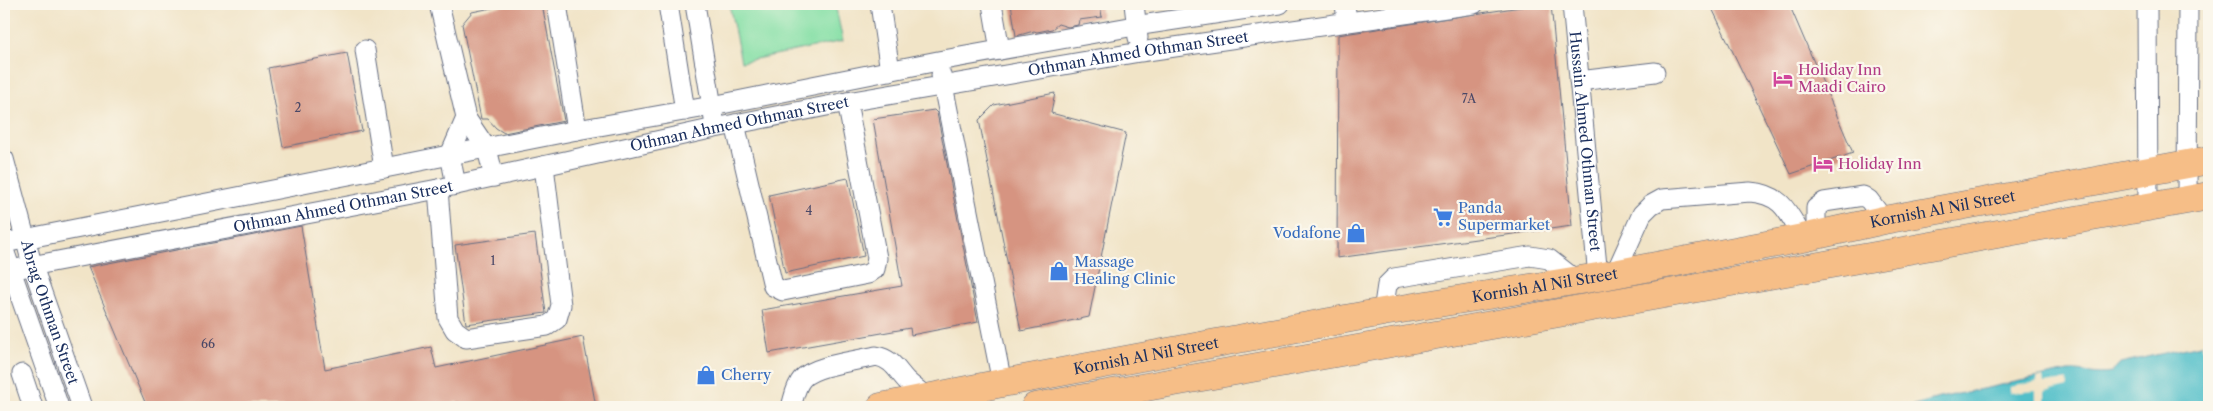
<svg xmlns="http://www.w3.org/2000/svg" width="2213" height="411" font-family="'Libre Caslon Text',serif">
<rect width="100%" height="100%" fill="#fbf7ec"/>
<filter id="ink" filterUnits="userSpaceOnUse"><feTurbulence type="fractalNoise" baseFrequency=".02" numOctaves="2"/><feDisplacementMap in="SourceGraphic" scale="10" xChannelSelector="R" yChannelSelector="G"/><feConvolveMatrix kernelMatrix="1 2 1 2 8 2 1 2 1" color-interpolation-filters="sRGB"/></filter>
<filter id="wash" filterUnits="userSpaceOnUse"><feTurbulence type="fractalNoise" baseFrequency=".0096" numOctaves="4" result="noise"/><feDisplacementMap in="SourceGraphic" scale="20" xChannelSelector="R" yChannelSelector="G"/><feGaussianBlur stdDeviation="1.12" result="paint"/><feColorMatrix in="noise" values="0 0 0 0 0 0 0 0 0 0 0 0 0 0 0 0 0 1.4 0 .05"/><feComposite in="paint" operator="in"/></filter>
<g filter="url(#wash)">
<rect width="100%" height="100%" fill="#f1e4c7"/>
<path fill="#84dfa5" stroke="#508782" d="M729 4H835L843 41 741 62Z"/>
<path fill="#51bfc9" stroke="#367794" d="M2209 343V407H1907L1939 398 2068 371C2085 370 2093 376 2111 373L2120 363Z"/>
<path fill="#f1e4c7" d="M2209 343V407H2207L2202 344Z
M2043 377 2044 383 2067 380 2068 387 2045 392V407H2036V391L2010 393V387L2037 382V378Z"/>
<g id="blocks">
<path fill="#d69481" d="M511 4H542L564 121 504 133 496 128 488 119H481L462 24 472 12Z
M1011 4H1100L1102 17 1079 20 1078 25 1068 27 1058 24 1052 29 1037 32 1034 31 1016 36Z
M1540 4H1551L1572 226 1337 258 1338 35Z
M1710 4H1789L1853 153 1791 174Z
M347 53 362 131 283 147 268 68Z
M1055 93 1051 113 1126 133 1089 317 1021 331 979 120 994 105Z
M934 110 937 113 978 322 911 335 910 328 769 353 762 310 902 286 873 119Z
M848 178 864 256 785 273 769 195Z
M301 226 325 369 431 347 436 368 583 337 596 407H459L458 402 433 407H147L88 267Z
M535 234 546 313 466 324 455 245Z"/>
</g>
</g>
<g filter="url(#ink)">
<use href="#blocks" fill-opacity="0" stroke="#666e83" stroke-width="1"/>
<g fill="none" stroke-linecap="round" stroke-linejoin="round">
<defs>
<g id="minor">
<path d="M439 4 466 118 487 149 494 177"/>
<path d="M557 4 577 130"/>
<path d="M668 4 685 111"/>
<path d="M695 4 714 119"/>
<path d="M880 4 890 71"/>
<path d="M992 4 1000 50"/>
<path d="M1134 4 1138 38"/>
<path d="M1345 4 1347 21"/>
<path id="s1" d="M1572 4 1598 277"/>
<path d="M2147 4 2148 206"/>
<path d="M365 50 384 168"/>
<path d="M941 75 1002 383"/>
<path d="M1579 81 1655 72"/>
<path d="M735 124 773 286 783 291 868 274 875 269 877 258 847 102"/>
<path id="s2" d="M4 159 32 264 82 407"/>
<path d="M456 185 450 155 466 118"/>
<path d="M438 189 448 318 455 330 466 338 547 326 557 319 561 305 544 166"/>
<path d="M2187 199 2188 4"/>
<path d="M1816 234V208L1824 202 1863 196 1869 200 1884 220"/>
<path d="M4 243 577 130 712 106 938 61 1135 26 1280 4"/>
<path d="M4 250 59 407"/>
<path id="s3" d="M10 270 438 189 715 128 847 102 1140 52 1474 4"/>
<path d="M1615 274 1642 214 1651 205 1662 199 1750 192C1782 194 1788 212 1803 238"/>
<path d="M1383 312 1387 285 1394 278 1530 256 1549 259 1577 281"/>
<path d="M22 374 33 407"/>
<path d="M791 407C794 398 795 387 802 379 814 365 857 361 876 356 892 359 896 369 906 380 913 387 921 392 928 398"/>
</g>
<g id="highway">
<path id="s4" d="M881 407 1002 383 1383 312 1598 277 1803 238 1884 220 2209 160"/>
<path d="M1035 407 2209 196"/>
</g>
</defs>
<use href="#minor" stroke="#666e83" stroke-width="21"/>
<use href="#highway" stroke="#666e83" stroke-width="29"/>
<use href="#minor" stroke="#fff" stroke-width="19"/>
<use href="#highway" stroke="#f6be87" stroke-width="28"/>
</g>
</g>
<defs>
<symbol id="hotel-bare" viewBox="-9 -9 18 18"><path d="M-6-4.5h1.5V1H6V5H4.5V3h-9V5H-6ZM-4 0a1.8 1.8 0 1 1 3.6 0ZM.5 0V-2.5h3Q6-2.5 6 0Z" fill="#d1479c" stroke="#fbf7ec" stroke-width="2.5" paint-order="stroke"/></symbol>
<symbol id="supermarket-bare" viewBox="-9 -9 18 18"><path d="M-6-5.5h2.5l.6 2H6L4.5 2H-2.5L-4.4-4H-6ZM-1.5 3.2a1.3 1.3 0 1 0 .1 0ZM3 3.2a1.3 1.3 0 1 0 .1 0Z" fill="#3f7fe0" stroke="#fbf7ec" stroke-width="2.5" paint-order="stroke"/></symbol>
<symbol id="shop-bare" viewBox="-9 -9 18 18"><path d="M-5-2.5h2.3a2.7 3.5 0 0 1 5.4 0H5L5.5 6h-11ZM-1.5-2.5h3a1.5 2.3 0 0 0-3 0Z" fill="#3f7fe0" stroke="#fbf7ec" stroke-width="2.5" paint-order="stroke"/></symbol>
</defs>
<g fill-rule="evenodd">
<use href="#hotel-bare" x="1769" y="65" width="28" height="28"/>
<use href="#hotel-bare" x="1809" y="150" width="28" height="28"/>
<use href="#supermarket-bare" x="1429" y="203" width="28" height="28"/>
<use href="#shop-bare" x="1342" y="219" width="28" height="28"/>
<use href="#shop-bare" x="1045" y="257" width="28" height="28"/>
<use href="#shop-bare" x="692" y="361" width="28" height="28"/>
</g>
<g text-anchor="middle" stroke-width="4.5" stroke-linejoin="round" paint-order="stroke">
<g font-size="12" fill="#4a4867">
<text x="1469" y="103">7A</text>
<text x="298" y="112">2</text>
<text x="809" y="215">4</text>
<text x="493" y="265">1</text>
<text x="208" y="348">66</text>
</g>
<g font-size="15" fill="#1b2f5e" stroke="#fbf7ec">
<text dy="5" stroke="none"><textPath href="#s3" startOffset="1149">Othman Ahmed Othman Street</textPath></text>
<text dy="5" stroke="none"><textPath href="#s3" startOffset="744">Othman Ahmed Othman Street</textPath></text>
<text dy="5" stroke="none"><textPath href="#s1" startOffset="138">Hussain Ahmed Othman Street</textPath></text>
<text dy="5" stroke="none"><textPath href="#s3" startOffset="339">Othman Ahmed Othman Street</textPath></text>
<text dy="5" stroke="none"><textPath href="#s4" startOffset="1080">Kornish Al Nil Street</textPath></text>
<text dy="5" stroke="none"><textPath href="#s4" startOffset="675">Kornish Al Nil Street</textPath></text>
<text dy="5" stroke="none"><textPath href="#s2" startOffset="160">Abrag Othman Street</textPath></text>
<text dy="5" stroke="none"><textPath href="#s4" startOffset="270">Kornish Al Nil Street</textPath></text>
</g>
<g font-size="15" fill="#b23c85" stroke="#fbf7ec" text-anchor="start">
<text x="1798" y="75">Holiday Inn<tspan x="1798" dy="17">Maadi Cairo</tspan></text>
<text x="1838" y="169">Holiday Inn</text>
</g>
<g font-size="15" fill="#366cbe" stroke="#fbf7ec" text-anchor="start">
<text x="1458" y="213">Panda<tspan x="1458" dy="17">Supermarket</tspan></text>
<text x="1341" y="238" text-anchor="end">Vodafone</text>
<text x="1074" y="267">Massage<tspan x="1074" dy="17">Healing Clinic</tspan></text>
<text x="721" y="380">Cherry</text>
</g>
</g>
<rect width="2213" height="411" fill="none" stroke="#fbf7ec" stroke-width="20"/>
</svg>
